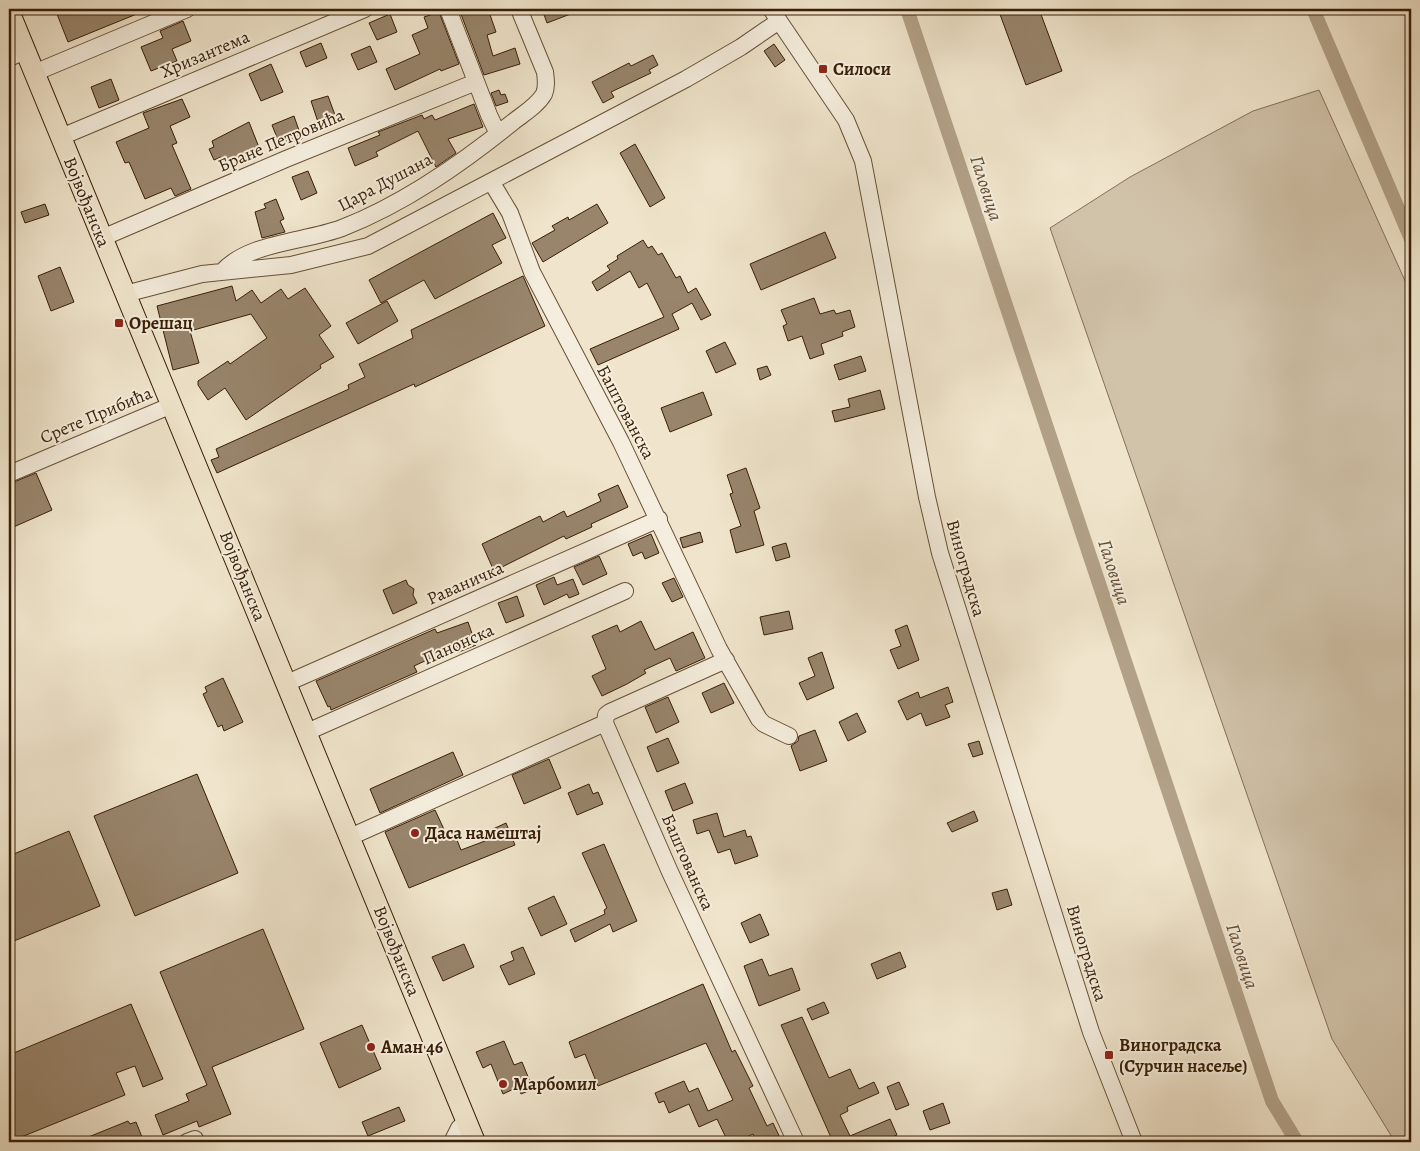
<svg xmlns="http://www.w3.org/2000/svg" width="1420" height="1151" font-family="Alegreya,serif">
<rect width="100%" height="100%" fill="#f0e5cc"/>
<filter id="stains"><feTurbulence type="fractalNoise" baseFrequency=".004" numOctaves="4"/><feColorMatrix values="0 0 0 0 .2 0 0 0 0 .09 0 0 0 0 .02 0 0 0 .5 -.17"/></filter>
<radialGradient id="worn" r=".72"><stop offset=".6" stop-color="#630" stop-opacity="0"/><stop offset="1" stop-color="#630" stop-opacity=".3"/></radialGradient>
<path fill="#d1c3aa" stroke="#857058" d="M1319 90 1411 294V1142H1395L1332 1039 1050 228 1130 177 1253 111Z"/>
<g fill="none" stroke-linecap="round" stroke-linejoin="round">
<path stroke="#b2a188" stroke-width="14" d="M907 9 1272 1101 1297 1142
M1313 9 1411 239"/>
</g>
<path fill="#98856c" stroke="#391e05" d="M55 9H149L68 42Z
M459 9H488L496 32 487 35 493 56 515 48 520 64 484 75Z
M542 9H581V10L547 23Z
M998 9H1039L1062 71 1026 85Z
M439 12 459 64 441 71 440 69 395 90 386 69 420 54 412 35 428 28 424 17Z
M390 14 397 32 377 40 369 23Z
M183 21 191 41 172 49 177 61 151 71 141 47 163 38 160 31Z
M321 43 327 58 306 67 300 52Z
M774 44 785 60 775 67 764 51Z
M370 46 377 62 358 70 351 54Z
M653 55 658 65 649 70 651 73 611 92 614 97 603 103 592 82 629 63 631 66Z
M271 64 283 92 261 101 249 74Z
M111 79 119 100 99 108 91 87Z
M499 90 501 95 505 94 508 102 496 106 491 93Z
M328 96 335 115 318 122 311 101Z
M182 99 190 117 170 126 177 143 172 145 191 189 175 196 171 188 145 199 129 162 125 163 116 142 149 128 143 113Z
M474 104 483 127 448 139 456 153 436 167 418 131 376 152 378 156 355 166 348 148 380 135 378 132 422 115 424 119 432 115 435 120Z
M294 116 302 139 280 145 272 125Z
M249 122 260 150 224 165 221 157 214 160 209 149 214 147 212 141Z
M635 144 665 198 650 207 620 153Z
M308 171 317 193 301 200 292 177Z
M276 199 284 219 280 221 285 232 262 238 255 212 266 208 264 204Z
M45 204 49 215 25 223 21 212Z
M597 204 608 223 543 262 532 243 555 230 552 226 568 217 569 220Z
M493 213 506 238 492 245 502 263 435 299 424 280 381 303 369 280Z
M825 232 836 258 761 290 750 264Z
M643 240 648 248 652 246 658 255 662 253 676 278 680 276 688 293 696 288 711 315 701 320 692 303 672 314 679 329 598 365 590 349 664 317 647 283 639 288 630 271 597 291 592 282 610 270 607 266 618 259 617 256Z
M60 267 74 302 51 311 38 276Z
M523 276 545 326 415 387 414 384 217 473 211 460 219 457 216 449 349 389 348 385 365 377 359 364 413 338 411 330Z
M232 286 236 301 252 290 261 303 281 289 288 299 305 288 331 326 319 335 334 357 320 365 321 368 246 420 225 388 208 400 198 385V381L228 361 230 364 267 338 251 314 190 331 199 363 173 370 157 306Z
M814 298 820 314 834 310 836 314 850 310 855 327 842 332 843 336 821 344 824 354 810 359 802 336 788 341 783 326 787 324 781 310Z
M387 301 398 321 358 344 346 323Z
M725 342 736 364 716 373 706 351Z
M861 356 866 371 839 380 834 365Z
M767 366 771 375 760 380 757 369Z
M880 390 885 409 835 422 832 411 850 407 848 399Z
M703 392 712 415 670 432 661 408Z
M746 468 760 508 754 511 764 545 736 553 730 530 741 526 730 494 733 493 727 475Z
M36 473 52 510 9 529V484Z
M618 485 628 507 591 524 592 527 566 539 564 536 494 571 482 544 540 516 543 522 564 511 567 517 601 501 598 494Z
M700 532 703 542 683 548 680 538Z
M651 534 659 553 645 559 642 552 633 556 628 544Z
M786 543 790 557 776 561 772 547Z
M599 556 607 574 583 585 574 567Z
M554 577 557 585 573 579 579 594 569 598 567 594 544 605 536 585Z
M674 578 683 597 672 602 662 583Z
M406 580 408 585 414 589 413 595 417 603 393 614 383 590Z
M517 596 524 616 506 623 498 603Z
M789 611 793 629 764 635 760 617Z
M641 621 655 650 693 632 705 658 676 671 670 658 644 670 646 673 627 684 602 696 592 676 606 669 592 636 617 625 620 632Z
M468 622 476 645 459 652 457 646 414 666 417 672 331 710 330 706 328 707 316 681 435 629 437 633Z
M907 625 919 660 898 669 890 650 901 646 895 630Z
M822 652 834 688 807 700 799 683 815 676 808 658Z
M223 678 243 722 224 731 222 725 218 727 203 694 207 692 205 687Z
M724 683 734 703 711 713 702 693Z
M948 687 953 702 945 705 950 717 926 726 921 713 907 720 898 701 918 692 920 698Z
M668 697 679 722 656 733 645 707Z
M857 713 866 732 848 741 839 722Z
M815 730 827 761 800 771 791 746 798 741 799 736Z
M668 738 679 763 657 772 647 747Z
M979 741 983 754 973 757 968 744Z
M453 752 463 775 380 813 370 789Z
M549 759 561 788 524 804 512 775Z
M197 774 238 873 135 916 94 816Z
M685 783 693 803 673 811 665 791Z
M589 784 593 794 598 792 603 804 577 815 568 793Z
M435 810 448 838 455 835 461 850 485 841 482 834 506 823 515 845 409 888 385 832Z
M974 811 978 821 952 832 947 823Z
M717 813 724 837 745 830 747 837 751 836 758 856 735 864 730 849 718 853 709 830 697 834 693 820Z
M69 831 100 906 9 943V856Z
M604 844 637 921 613 932 610 924 575 942 570 930 605 914 604 910 607 908 582 853Z
M1007 889 1012 905 997 910 992 893Z
M554 896 567 924 541 936 528 908Z
M760 914 769 935 750 943 741 923Z
M263 929 304 1029 212 1067 231 1114 199 1127 197 1121 163 1135 155 1115 189 1101 186 1094 207 1085 160 972Z
M464 944 474 967 443 981 432 957Z
M523 947 535 974 509 985 500 966 514 960 511 952Z
M900 952 906 967 877 979 871 964Z
M762 959 769 976 792 968 800 990 759 1006 744 966Z
M703 984 732 1052 735 1050 753 1086 749 1088 767 1126 773 1123 782 1142H757L753 1134 736 1142H728L717 1119 699 1127 689 1104 669 1113 664 1101 659 1103 655 1093 684 1081 689 1092 698 1088 708 1111 733 1100 706 1043 598 1086 585 1054 575 1058 569 1042Z
M824 1002 829 1013 812 1020 807 1009Z
M131 1004 163 1079 143 1087 135 1066 116 1073 125 1095 9 1142V1055Z
M802 1017 829 1078 850 1069 859 1089 874 1082 879 1093 847 1107 848 1111 840 1115 850 1136 890 1119 897 1135 880 1142H833L781 1025Z
M362 1025 381 1069 339 1088 320 1043Z
M504 1041 514 1065 522 1062 533 1089 521 1094 518 1087 503 1094 491 1064 483 1068 476 1052Z
M899 1082 909 1105 896 1110 887 1087Z
M943 1103 950 1123 930 1130 923 1111Z
M399 1107 405 1121 368 1136 362 1122Z
M128 1121 130 1124 136 1122 144 1142H76Z"/>
<g fill="none" stroke-linecap="round" stroke-linejoin="round">
<defs>
<path id="minor" d="M448 9 489 115 498 134
M771 9 846 120 863 161 927 497 940 553 1091 1032 1134 1142
M9 58 25 51
M34 73 187 9
M61 137 365 9
M492 183 510 213 532 272 621 442 719 649 759 719 764 724 789 736
M102 238 286 159 476 82
M222 272C248 242 305 242 342 228 404 204 461 164 513 122 523 114 537 106 544 94 547 87 546 80 545 72L519 9
M125 294 202 274 291 265 368 246 686 79 741 47 779 21
M9 474 172 405
M726 660 610 712 606 715 605 723 670 872 796 1142
M287 683 659 519
M307 732 625 591
M350 837 605 723
M187 1142 195 1139
M452 1142 459 1128 466 1122"/>
<path id="major" d="M9 11 475 1142"/>
</defs>
<use href="#minor" stroke="#675037" stroke-width="18"/>
<use href="#major" stroke="#391e05" stroke-width="22"/>
<use href="#minor" stroke="#f5eede" stroke-width="16"/>
<use href="#major" stroke="#f0e5cc" stroke-width="20"/>
</g>
<g fill="#8f2418" stroke="#f5eede" stroke-width="2">
<rect x="818" y="64" width="10" height="10" rx="2.5"/>
<rect x="114" y="318" width="10" height="10" rx="2.5"/>
<circle cx="415" cy="833" r="5"/>
<circle cx="371" cy="1047" r="5"/>
<rect x="1104" y="1050" width="10" height="10" rx="2.5"/>
<circle cx="503" cy="1084" r="5"/>
</g>
<g text-anchor="middle" stroke-width="4" stroke-linejoin="round" paint-order="stroke">
<g font-size="18" fill="#391e05" stroke="#f5eede">
<text transform="translate(205 54) rotate(-23)" y="6">Хризантема</text>
<text transform="translate(281 140) rotate(-23)" y="6">Бране Петровића</text>
<text transform="translate(385 182) rotate(-28)" y="6">Цара Душана</text>
<text transform="translate(87 202) rotate(68)" y="6">Војвођанска</text>
<text transform="translate(626 412) rotate(62)" y="6">Баштованска</text>
<text transform="translate(96 415) rotate(-23)" y="6">Срете Прибића</text>
<text transform="translate(966 568) rotate(74)" y="6">Виноградска</text>
<text transform="translate(243 576) rotate(68)" y="6">Војвођанска</text>
<text transform="translate(465 583) rotate(-24)" y="6">Раваничка</text>
<text transform="translate(458 644) rotate(-24)" y="6">Панонска</text>
<text transform="translate(688 862) rotate(66)" y="6">Баштованска</text>
<text transform="translate(397 951) rotate(68)" y="6">Војвођанска</text>
<text transform="translate(1087 953) rotate(73)" y="6">Виноградска</text>
</g>
<g font-size="18" font-weight="bold" fill="#391e05" stroke="#f5eede" text-anchor="start">
<text x="833" y="75">Силоси</text>
<text x="129" y="329">Орешац</text>
<text x="425" y="839">Даса намештај</text>
<text x="1119" y="1051">Виноградска<tspan x="1119" dy="21">(Сурчин насеље)</tspan></text>
<text x="381" y="1053">Аман 46</text>
<text x="513" y="1090">Марбомил</text>
</g>
<g font-size="19" font-style="italic" fill="#634c33" stroke="#f5eede">
<text transform="translate(987 188) rotate(72)" y="7">Галовица</text>
<text transform="translate(1115 572) rotate(72)" y="7">Галовица</text>
<text transform="translate(1243 956) rotate(72)" y="7">Галовица</text>
</g>
</g>
<rect width="1420" height="1151" fill="none" stroke="#f0e5cc" stroke-width="30"/>
<rect x="10" y="10" width="1400" height="1131" fill="none" stroke="#391e05" stroke-width="2.5"/>
<rect x="15" y="15" width="1390" height="1121" fill="none" stroke="#391e05"/>
<rect width="100%" height="100%" filter="url(#stains)"/>
<rect width="100%" height="100%" fill="url(#worn)"/>
</svg>
